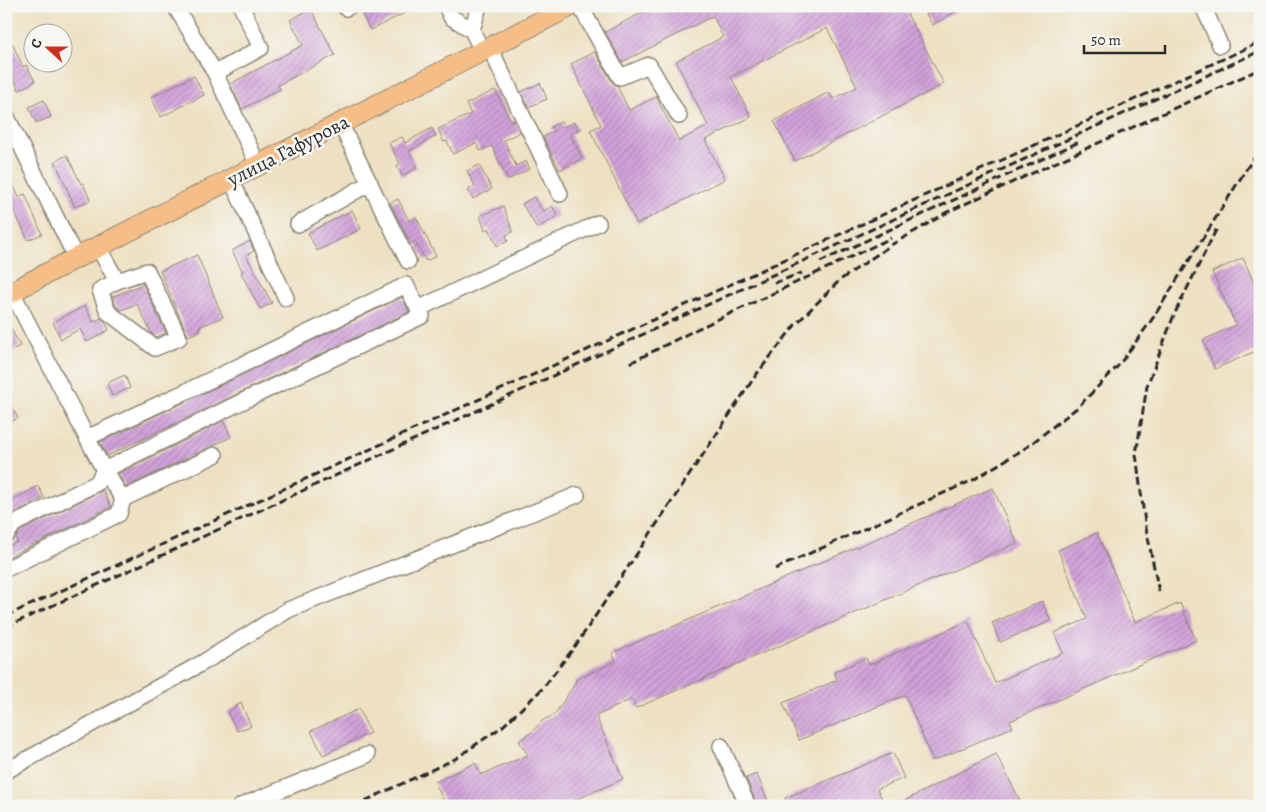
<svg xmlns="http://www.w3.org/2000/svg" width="1266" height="812" font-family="Alegreya,serif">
<defs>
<pattern id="building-hatch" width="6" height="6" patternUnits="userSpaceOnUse" patternTransform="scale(1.25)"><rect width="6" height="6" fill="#d2a2da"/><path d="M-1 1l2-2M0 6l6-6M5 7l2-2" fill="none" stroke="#ab84b1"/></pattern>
</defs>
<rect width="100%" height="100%" fill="#f6f6f2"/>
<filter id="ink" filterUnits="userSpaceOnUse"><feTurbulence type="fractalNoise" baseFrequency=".02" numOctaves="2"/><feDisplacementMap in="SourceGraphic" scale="10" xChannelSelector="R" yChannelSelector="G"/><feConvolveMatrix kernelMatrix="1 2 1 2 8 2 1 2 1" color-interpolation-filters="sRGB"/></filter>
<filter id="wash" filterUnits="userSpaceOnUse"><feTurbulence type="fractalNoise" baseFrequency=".0096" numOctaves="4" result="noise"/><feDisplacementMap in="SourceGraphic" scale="20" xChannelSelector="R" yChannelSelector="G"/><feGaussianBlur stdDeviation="1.12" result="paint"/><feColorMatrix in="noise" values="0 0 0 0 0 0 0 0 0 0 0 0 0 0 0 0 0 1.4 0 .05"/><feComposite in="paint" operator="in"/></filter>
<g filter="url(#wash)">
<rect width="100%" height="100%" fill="#eee1c2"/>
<g id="blocks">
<path fill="url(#building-hatch)" d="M378 6H419L370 30 362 14Z
M655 6H903L944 84 795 161 774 121 829 92 833 99 857 87 827 28 731 77 751 117 705 140 725 179 637 224 590 130 601 125 571 64 595 52 612 82 617 86 629 110 656 97 679 141 708 126 676 61 723 37 713 16 622 62 605 32Z
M922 6H966L932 25Z
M311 9 335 55 278 85 280 89 242 109 230 84 303 45 290 20Z
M6 30 23 67 26 65 35 81 19 90 6 62Z
M194 76 204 95 161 117 151 97Z
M540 83 547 99 529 107 521 92Z
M495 90 511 121 514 120 520 132 504 140 516 166 526 161 530 169 508 180 492 146 480 151 476 143 453 154 447 141 444 142 438 129 471 114 466 104Z
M44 100 51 117 36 123 29 107Z
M561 122 564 127 574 122 578 130 570 134 582 158 560 170 543 137 554 131 551 127Z
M432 128 436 136 409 151 417 168 402 176 397 166 400 164 389 143 402 137 405 143Z
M67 155 81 184 83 183 90 200 75 207 55 161Z
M479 165 492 189 473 199 468 190 475 186 467 171Z
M6 171 19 197 25 194 42 234 28 240 6 193Z
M534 197 543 212 552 206 558 216 537 228 522 204Z
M398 199 409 221 416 217 436 256 426 261 415 241 411 244 390 203Z
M503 206 513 232 506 235 508 241 497 246 489 228 485 230 480 216Z
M352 210 361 229 317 251 308 233Z
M250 241 254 251 246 255 272 303 260 309 241 273 243 272 232 251Z
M197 255 223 317 199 327 200 331 188 336 160 271Z
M1243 258 1260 296V349L1215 369 1203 340 1236 325 1212 272Z
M143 284 166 333 156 337 152 334 137 304 121 310 116 306 112 297Z
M402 297 409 312 107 456 100 442 225 383Z
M85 306 93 322 101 318 105 321 109 330 87 342 80 329 61 339 53 322Z
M6 319 20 346 6 353Z
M125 375 130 388 112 396 107 383Z
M6 397 18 418 6 424Z
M223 421 231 437 126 487 118 474Z
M38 486 44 497 6 518V504Z
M993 488 1017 543 636 708 632 699 596 716 623 779 561 806H446L435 782 475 763 481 775 528 755 519 741 533 731 542 721 555 714 576 682 575 680 616 661 612 653Z
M103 490 111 507 6 558V547L17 542 16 538 20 531Z
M1097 533 1135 622 1180 603 1196 640 1010 721 1013 727 933 761 905 695 799 740 783 703 837 680 834 672 866 658 869 665 968 621 995 683 1063 653 1054 633 1087 619 1058 550Z
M1042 601 1051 621 1000 642 992 623Z
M241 703 251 726 237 731 227 712Z
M359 709 370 733 323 755 311 731Z
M893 753 904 778 877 789 886 806H788L785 798Z
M996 754 1023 806H894Z
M757 774 768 802 759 806H757L746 778Z"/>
</g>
</g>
<g filter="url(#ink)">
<use href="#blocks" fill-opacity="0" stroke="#8c8676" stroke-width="1"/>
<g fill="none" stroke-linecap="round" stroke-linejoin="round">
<defs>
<path id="minor" d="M175 6 215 73 258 165
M345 6 346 8 350 6
M446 6 451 17 472 30
M479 6 472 30 482 51
M580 6 620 77 649 65 679 116
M1203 6 1220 45
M490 48 560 194
M215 73 261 48 241 6
M6 115 76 258
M340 123 408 261
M231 179 286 298
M298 224 370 183
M98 247 117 281 147 271 179 338 155 348 108 312 100 290 117 281
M12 292 87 438
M418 309 598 223
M6 535 14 524 97 483 104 470 237 404 422 316 406 285 221 375 87 438 104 470 123 499 215 455
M6 569 119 514 123 499
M721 746 748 806
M6 771 204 662 288 610 577 495
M241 806 367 755"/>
<path id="major" d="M6 295 76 258 571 6"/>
</defs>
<use href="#minor" stroke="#8c8676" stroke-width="18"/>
<use href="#major" stroke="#8c8676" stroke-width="22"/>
<path stroke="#8c8676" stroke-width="2" stroke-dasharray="1 4" stroke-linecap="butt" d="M1238 6 1246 11 1260 14"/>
<use href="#minor" stroke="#fff" stroke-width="15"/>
<use href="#major" stroke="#f6be87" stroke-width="20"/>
<path stroke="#2b2b2b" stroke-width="3" stroke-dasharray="8 4" stroke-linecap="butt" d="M943 214 1260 69
M820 262 1081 141
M774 283 802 273
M630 363 695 330 891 238
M775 569 973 480 1027 447 1078 407 1119 365 1153 318 1247 168 1260 149
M1159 592 1145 523 1136 454 1147 386 1174 315 1217 228
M6 616 1260 42
M6 627 1260 51
M354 806 455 759 503 726 543 688 576 645 756 375 795 325 840 280 891 245 948 212"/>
</g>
</g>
<g text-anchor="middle" stroke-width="5" stroke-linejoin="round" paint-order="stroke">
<g font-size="20" fill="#2b2b2b" stroke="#f6f6f2">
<text transform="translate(288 150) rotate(-27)" y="7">улица Гафурова</text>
</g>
</g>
<rect width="1266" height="812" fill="none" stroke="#f6f6f2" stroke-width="25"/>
<g transform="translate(48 48) rotate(291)"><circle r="24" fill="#f6f6f2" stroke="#a5a5a2"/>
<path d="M0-4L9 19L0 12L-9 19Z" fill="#c8321e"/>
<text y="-8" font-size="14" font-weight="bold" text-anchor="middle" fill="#2b2b2b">С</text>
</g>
<path d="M1084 45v8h81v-8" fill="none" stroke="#2b2b2b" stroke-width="2.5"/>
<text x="1091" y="45" font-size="15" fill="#2b2b2b" stroke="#f6f6f2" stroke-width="4" paint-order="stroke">50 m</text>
</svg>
